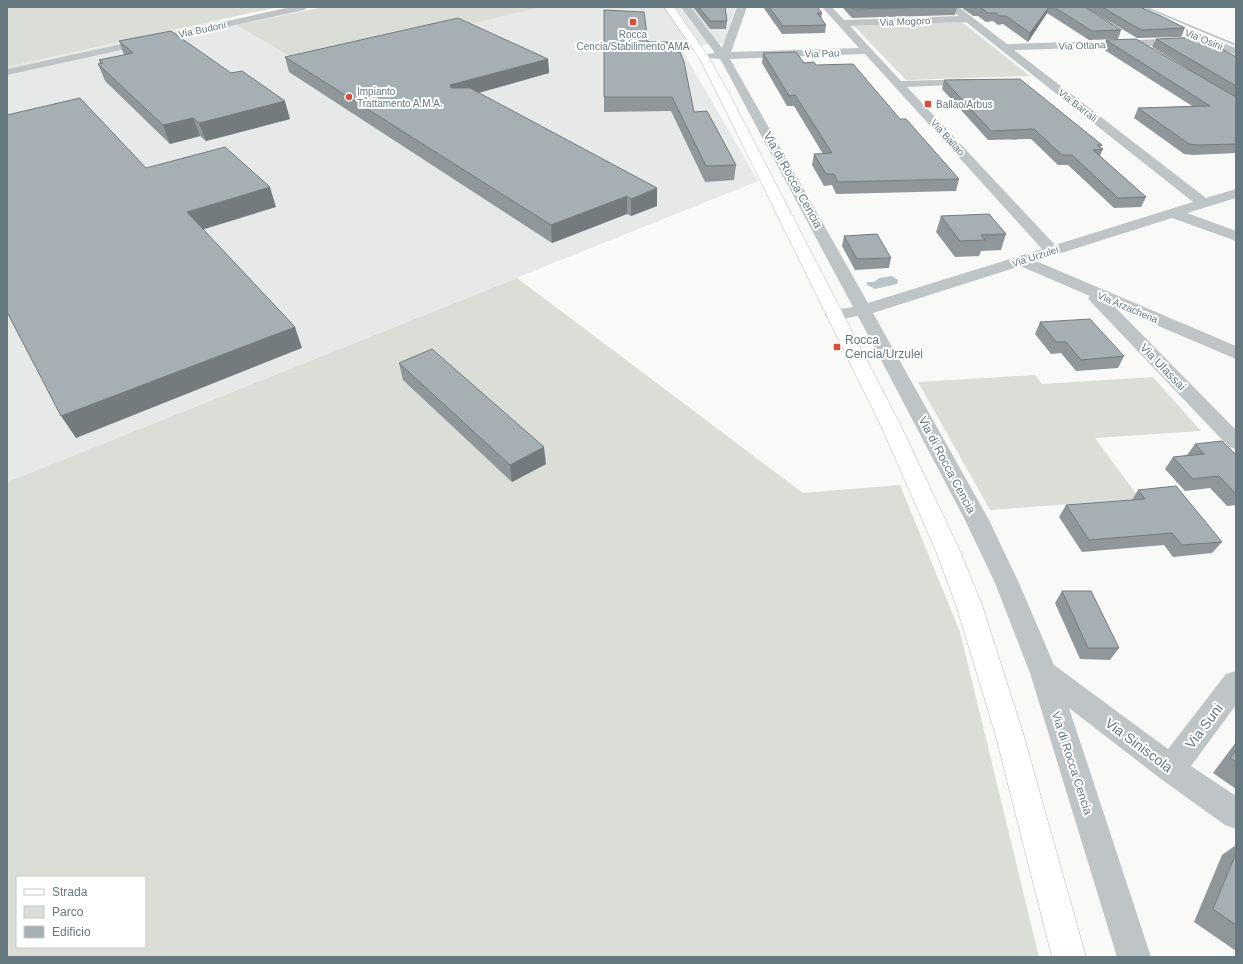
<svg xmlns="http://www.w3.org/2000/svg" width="1243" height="964" font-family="Arial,sans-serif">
<rect width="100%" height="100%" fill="#f9f9f8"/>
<path fill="#e7e9e8" d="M543 7H736L724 43 681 48 758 181 7 482V67L225 19 301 63Z"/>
<path fill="#daded7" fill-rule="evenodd" d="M7 7H278L7 67Z
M323 7H543L301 63 236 25Z
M962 22 1030 76 906 80 854 26Z
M517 278 803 493 900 485 960 632 1039 957H7V482ZM17 877H145V947H17Z
M1035 375 1042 384 1153 377 1201 431 1095 438 1140 499 990 510 918 382Z"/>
<path fill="#b8c5c8" d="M892 276 898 280 897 284 875 289 867 285V282H874L879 278Z"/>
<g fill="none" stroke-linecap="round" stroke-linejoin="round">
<path fill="#b8c5c8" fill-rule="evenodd" d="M1143 7H1147L1236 44V46Z"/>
<defs>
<path id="secondary" d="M664 7H674L708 56 731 97 901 426 960 551 982 605 1023 733 1086 957H1052L995 733 956 605 936 551 881 426 719 97 698 56Z"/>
</defs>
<use href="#secondary" stroke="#b4babe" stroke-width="1"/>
<path fill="#bfc4c7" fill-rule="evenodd" d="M291 7H309L304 10 7 75V69Z
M681 7H691L722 48 737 7H747L731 52 859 48 822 7H832L844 20 959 16 948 7H959L1007 44 1194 38 1190 35 1195 32 1236 48V55L1208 44 1014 50 1206 198 1236 189V198L1187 213 1236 231V241L1172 218 1036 261 1236 346V359L1116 308 1236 430V449L1229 447 1091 302 1088 298 1090 296 1020 266 873 313 989 520 1019 583 1054 665 1168 749 1226 674 1236 671V705L1191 766 1236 796V829L1225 825 1161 779 1069 708 1151 957H1117L1030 673 995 583 965 520 858 316 834 320 828 319 825 315 828 311 853 307 723 64 720 59 708 58 707 56 708 54 715 53ZM966 22 1193 202 1055 245 907 87 973 84 977 83 979 81 977 79 901 81 850 26ZM865 54 1042 249 868 303 730 59Z"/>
<use href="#secondary" fill="#fff" fill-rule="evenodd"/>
</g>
<path fill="#8f979b" d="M693 7H725L727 21 726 29H710Z
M763 7H817L822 13 821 19 826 25 825 33 782 34Z
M842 7H957L955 15 852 18Z
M961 7H1085L1121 30 1118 39 1089 40 1047 13 1028 42 1003 24 998 25 993 21 986 22 978 16H973Z
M1085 7H1140L1185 28 1181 37 1137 38Z
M604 10 648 42 694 112 736 165 734 180 705 182 671 111 604 112Z
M1156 39 1236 57V153L1193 155 1184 154 1134 118 1138 108 1192 106 1103 49 1106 40 1190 70 1152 47Z
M119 41 290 119 206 141 200 136 170 144 105 81 98 64 100 63 99 60 124 55Z
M763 53 816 65 900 119 959 179 956 191 836 194 832 185 824 186 812 165 814 154H823L794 106H787L762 63Z
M285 57 548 59 549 73 479 93 657 206 631 216 627 214 552 243 289 72Z
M944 80 1102 145 1100 147 1103 149 1100 156 1146 197 1141 207 1114 208 1068 165H1058L1031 139 988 140 942 89Z
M941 216 1006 234 1001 250 981 251 979 256 955 257 936 232Z
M844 236 891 258 889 268 855 270 842 246Z
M1040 322 1124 356 1118 368 1076 371 1061 353 1051 354 1035 334Z
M399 363 546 464 512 482 403 380Z
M1195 444 1236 455V505L1227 506 1210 488 1185 491 1165 469 1173 457 1187 455Z
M1138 490 1222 542 1212 553 1173 557 1164 545 1082 552 1059 517 1066 505 1132 500Z
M1062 591 1119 648 1110 660 1080 659 1055 603Z
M1236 742V789L1213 773Z
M1236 845V951L1194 922 1222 855Z"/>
<path fill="#747b7e" d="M1049 7 1047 13 1028 42 1030 33Z
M548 59 549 73 452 100 450 85Z
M285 101 290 119 206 141 199 123Z
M193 118 200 136 170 144 163 125Z
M270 187 276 207 195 232 187 212Z
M657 188V206L631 216V199Z
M627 196V214L552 243 551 225Z
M295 327 302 348 76 438 61 416Z
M544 447 546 464 512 482 510 465Z"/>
<path fill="#a6b0b4" stroke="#747b7e" d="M699 7H725L727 21H710Z
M769 7H817L822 13H817L826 25 783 26Z
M851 7H938L854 9Z
M974 7H1049L1030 33 1006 16H1000L996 13H988L980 7 975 8Z
M1054 7H1085L1121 30 1092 31Z
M1102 7H1140L1161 16 1185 28 1141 30Z
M604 10 644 12 648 42H676L677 52H680L684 62 694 112 707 111 736 165 706 166 672 97H604Z
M458 18 548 59 450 85 451 88H470L657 188 631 199 627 196 551 225 285 57Z
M171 31 231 73 242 71 285 101 199 123 193 118 163 125 98 64 103 63 99 60 133 53 119 41Z
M1201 37 1236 57V86L1156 39Z
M1136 39 1236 97V144L1198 145 1189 144 1138 108 1210 106 1106 40Z
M796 52 804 63 814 62 816 65 853 64 900 119H906L959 179 838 182 834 174H826L814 154 832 153 795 95 789 96 763 53Z
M1020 79 1102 145H1097L1103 149 1093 150 1146 197 1118 198 1072 155H1062L1034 129 991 131 944 80Z
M80 98 146 168 225 147 270 187 187 212 295 327 61 416 7 312V115Z
M989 214 1006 234 981 235 985 240 960 241 941 216Z
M877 234 891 258 857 259 844 236Z
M1090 319 1124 356 1081 360 1066 342H1056L1040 322Z
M432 349 544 447 510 465 399 363Z
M1222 441 1236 455V494L1219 476 1193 479 1173 457 1204 454 1195 444Z
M1176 486 1222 542 1182 545 1172 533 1089 540 1066 505 1145 499 1138 490Z
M1062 591H1091L1119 648H1088Z
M1236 750V762L1230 758Z
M1236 853V925L1213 909Z"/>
<g fill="#d54f3c" stroke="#fff" stroke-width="1.5">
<rect x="629" y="18" width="8" height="8" rx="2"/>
<circle cx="349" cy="97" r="4"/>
<rect x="924" y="100" width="8" height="8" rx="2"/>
<rect x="833" y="343" width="8" height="8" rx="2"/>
</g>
<g text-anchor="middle" stroke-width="4" stroke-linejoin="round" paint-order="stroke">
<g font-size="10" fill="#667880" stroke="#fff">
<text transform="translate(905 21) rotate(-2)" y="4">Via Mogoro</text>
<text transform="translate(202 29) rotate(-12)" y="4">Via Budoni</text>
<text transform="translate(1204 39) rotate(22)" y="4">Via Osini</text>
<text transform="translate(1082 45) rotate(-2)" y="4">Via Ottana</text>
<text transform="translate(822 53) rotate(-2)" y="4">Via Pau</text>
<text transform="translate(1078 105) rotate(38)" y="4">Via Barrali</text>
<text transform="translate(948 137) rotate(48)" y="4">Via Ballao</text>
<text transform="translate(1035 256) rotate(-18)" y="4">Via Urzulei</text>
<text transform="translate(1128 307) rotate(23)" y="4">Via Arzachena</text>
</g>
<g font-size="10" fill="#667880" stroke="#fff" text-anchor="start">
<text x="633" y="38" text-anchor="middle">Rocca<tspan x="633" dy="12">Cencia/Stabilimento AMA</tspan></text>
<text x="357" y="95">Impianto<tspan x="357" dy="12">Trattamento A.M.A.</tspan></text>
<text x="936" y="108">Ballao/Arbus</text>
</g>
<g font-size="12" fill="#667880" stroke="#fff">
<text transform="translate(793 180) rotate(61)" y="4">Via di Rocca Cencia</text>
<text transform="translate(1163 367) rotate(46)" y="4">Via Ulassai</text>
<text transform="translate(947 465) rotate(62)" y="4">Via di Rocca Cencia</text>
<text transform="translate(1072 763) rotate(72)" y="4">Via di Rocca Cencia</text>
</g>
<g font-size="12" fill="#667880" stroke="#fff" text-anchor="start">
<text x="845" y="344">Rocca<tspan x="845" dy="14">Cencia/Urzulei</tspan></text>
</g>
<g font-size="14" fill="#667880" stroke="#fff">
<text transform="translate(1204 726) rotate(-53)" y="5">Via Suni</text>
<text transform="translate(1139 745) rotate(37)" y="5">Via Siniscola</text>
</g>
</g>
<rect width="1243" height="964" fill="none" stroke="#667880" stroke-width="16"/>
<rect x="16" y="876" width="130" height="72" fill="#ffffff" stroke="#c2c9cc"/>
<rect x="24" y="889" width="20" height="6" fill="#ffffff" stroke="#c2c9cc"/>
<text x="52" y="896" font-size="12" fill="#667880">Strada</text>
<rect x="24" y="906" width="20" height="12" fill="#daded7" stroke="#c2c9cc"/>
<text x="52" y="916" font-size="12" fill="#667880">Parco</text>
<rect x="24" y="926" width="20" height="12" fill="#a6b0b4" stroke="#c2c9cc"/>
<text x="52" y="936" font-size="12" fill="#667880">Edificio</text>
</svg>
